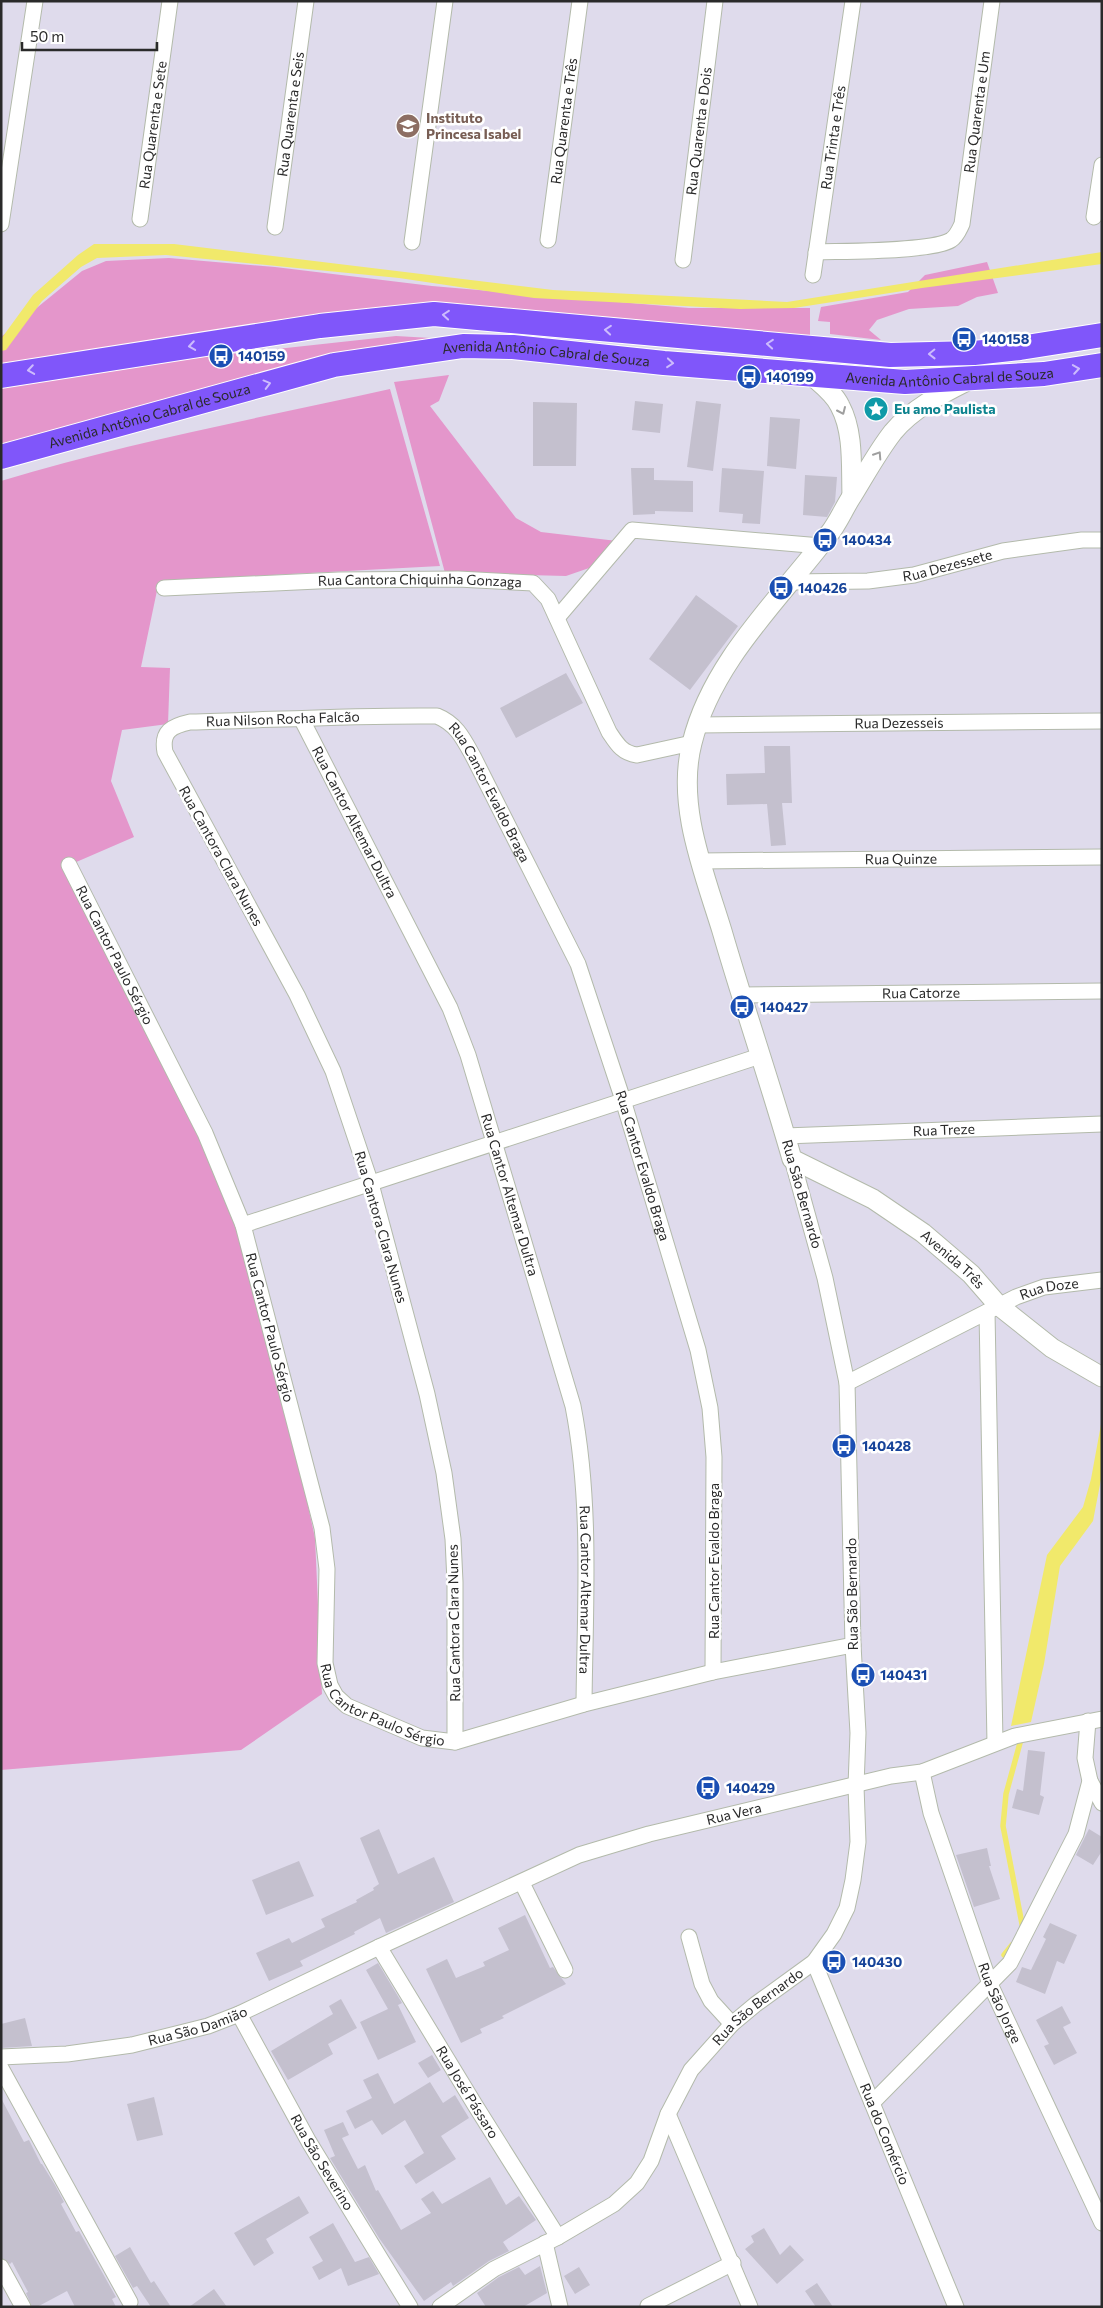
<svg xmlns="http://www.w3.org/2000/svg" width="1103" height="2308" font-family="Commissioner,sans-serif">
<rect width="100%" height="100%" fill="#dfdbec"/>
<path fill="#e496cb" d="M169 258 275 267 432 286 689 308H810V340L436 309 1 366V337L82 271 106 261Z
M987 262 998 293 977 297 958 306 909 309 877 320 869 330 881 340 830 334V322L818 321 821 307 908 292 925 275Z
M396 336 448 339 1 455V379Z
M449 375 439 401 430 406 516 518 541 532 617 541 592 567 566 576 445 573 394 382Z
M390 389 440 566 159 581 141 667 170 668 168 724 122 730 111 781 134 837 74 863 247 1226 315 1538 322 1694 241 1750 1 1770V481C129 442 260 418 390 389Z"/>
<path fill="#f1e96b" d="M94 244H174L553 290 787 302 1102 252V264L922 288 794 308 740 309 534 298 399 278 166 255 97 258 81 267 42 301 6 350 1 351V339L33 295 78 255Z
M1102 1419V1474L1093 1521 1060 1566 1044 1664 1031 1722 1011 1726 1047 1555 1083 1507 1091 1479Z"/>
<g fill="none" stroke-linecap="round" stroke-linejoin="round">
<path stroke="#f1e96b" stroke-width="5.5" d="M1020 1743 1006 1794 1003 1826 1023 1929
M1004 1955 1012 1945"/>
</g>
<path fill="#c4c0ce" d="M635 401 663 404 660 433 632 430Z
M696 401 721 404 713 471 687 467Z
M533 402 577 403 576 466H533Z
M770 417 800 419 796 469 767 466Z
M631 468H654V480L693 481V512L655 511V514L633 515Z
M722 468 764 471 760 524 742 523 743 514 719 512Z
M805 475 837 477 835 502 827 517 803 515Z
M696 595 738 626 690 690 649 659Z
M566 673 583 703 516 738 500 708Z
M764 746H790L792 803H782L786 845 771 846 767 804 727 805 726 774 765 773Z
M1028 1750 1045 1752 1040 1795 1044 1797 1039 1815 1012 1808 1017 1789 1023 1791Z
M379 1829 398 1874 434 1857 454 1902 386 1933 380 1918 354 1932 355 1934 300 1961 303 1966 269 1981 256 1953 289 1938 292 1943 325 1927 321 1919 357 1902 356 1900 374 1890 373 1888 379 1884 360 1838Z
M1089 1829 1102 1837V1851L1093 1865 1076 1855Z
M987 1848 991 1866H989L1000 1899 974 1907 956 1855Z
M299 1861 314 1896 266 1915 252 1880Z
M525 1915 550 1968 553 1967 566 1984 502 2016 504 2018 480 2029 482 2033 461 2043 426 1969 447 1959 456 1978 485 1966 483 1962 509 1950 498 1928Z
M1050 1923 1077 1935 1064 1964 1057 1961 1045 1994 1016 1982 1022 1967 1031 1970 1046 1939 1043 1937Z
M378 1963 402 2003 396 2006 398 2005 416 2042 378 2060 360 2022 388 2009 366 1970Z
M341 1999 357 2028 328 2044 333 2054 288 2080 271 2051 333 2014 329 2006Z
M1062 2006 1071 2023 1063 2027 1077 2053 1054 2065 1044 2046 1049 2044 1036 2020Z
M25 2018 32 2046 1 2048V2024Z
M432 2055 441 2070 428 2078 418 2063Z
M378 2073 394 2104 430 2082 443 2103 455 2095 469 2118 441 2136 456 2159 416 2184 404 2166 424 2153 405 2120 382 2135 372 2120 355 2129 346 2111 372 2098 363 2080Z
M154 2097 163 2135 137 2141 127 2104Z
M1 2098 24 2142 29 2140 41 2164H42L55 2185 64 2202 61 2204 76 2232 79 2231 116 2297 112 2299 116 2307H75L67 2291 37 2307H32L26 2293 28 2292 12 2262 10 2264 1 2258Z
M343 2122 349 2135 342 2138 358 2169 365 2165 376 2191 378 2190 401 2230 431 2213 421 2199 433 2191 442 2204 490 2177 506 2205 519 2196 536 2220 503 2242 509 2251 489 2261 453 2286 451 2282 424 2301 379 2238 330 2158 335 2156 324 2130Z
M299 2196 309 2213 266 2239 274 2253 254 2266 234 2233Z
M333 2223 355 2262 369 2257 379 2274 348 2286 341 2268 319 2280 312 2267 323 2261 309 2237Z
M764 2228 780 2255 790 2245 804 2260 777 2284 745 2249 754 2242 751 2236Z
M130 2247 151 2283 154 2281 171 2307H151L137 2286 133 2288 115 2256Z
M540 2266 547 2293 523 2307H486L477 2293 499 2277 519 2267 525 2275Z
M579 2267 590 2285 575 2294 564 2276Z
M817 2283 833 2307H816L805 2291Z
M214 2289 227 2307H189Z"/>
<g fill="none" stroke-linecap="round" stroke-linejoin="round">
<defs>
<g id="minor">
<path d="M1094 217 1102 165"/>
<path id="s1" d="M140 219 170 1"/>
<path d="M1 224 35 1"/>
<path id="s2" d="M275 227 306 1"/>
<path id="s3" d="M548 240 580 1"/>
<path d="M412 242 445 1"/>
<path id="s4" d="M816 252C843 251 932 252 951 240 957 236 959 230 962 224L992 1"/>
<path id="s5" d="M683 260 715 1"/>
<path id="s6" d="M813 275 853 1"/>
<path id="s7" d="M791 582 868 581 914 575 1003 551 1082 540H1102"/>
<path id="s8" d="M164 588 339 580 458 579 533 583 548 599 609 732C617 744 622 753 637 755L692 743"/>
<path d="M557 618 632 530 821 546"/>
<path id="s9" d="M302 720 450 1008 468 1055 573 1406C592 1504 585 1605 584 1704"/>
<path id="s10" d="M698 725 1102 721"/>
<path id="s11" d="M701 861 1102 857"/>
<path id="s12" d="M69 865 205 1133 243 1225 322 1528 327 1569 325 1663 330 1685 336 1696 347 1706 422 1738 455 1742 584 1704 713 1672 853 1645"/>
<path id="s13" d="M741 995 1102 991"/>
<path id="s14" d="M785 1136 1102 1124"/>
<path d="M243 1225 760 1056"/>
<path d="M987 1312 995 1743"/>
<path id="s15" d="M847 1383 1016 1297 1044 1287 1102 1280"/>
<path id="s16" d="M455 1742V1582L453 1539 444 1473 427 1394 371 1184 333 1071 297 995 165 752C161 731 172 726 190 722 272 720 355 715 437 716 457 724 464 740 474 758L578 964 623 1100 698 1350 710 1408 714 1457 713 1672"/>
<path id="s17" d="M922 1772 931 1813 990 1984 1102 2223"/>
<path d="M1090 1781 1102 1803"/>
<path d="M522 1883 565 1970"/>
<path d="M689 1937 702 1984 711 2001 732 2024"/>
<path id="s18" d="M379 1947 475 2105 558 2237"/>
<path id="s19" d="M814 1962 956 2307"/>
<path id="s20" d="M239 2014 309 2142 410 2307"/>
<path id="s21" d="M1 2057 67 2054 132 2045 208 2026 239 2014 379 1947 579 1855 649 1834 891 1776 922 1772 1015 1736 1102 1719"/>
<path d="M1 2068 130 2302"/>
<path d="M872 2103 1010 1963 1076 1834 1090 1781 1085 1758 1088 1721"/>
<path d="M668 2114 750 2307"/>
<path d="M545 2243 560 2307"/>
<path d="M1 2267 23 2307"/>
<path d="M648 2306 733 2263"/>
<path id="s22" d="M440 2307 494 2269 558 2237 614 2204 637 2183 651 2161 668 2114 691 2070 732 2024 756 2004 814 1962 834 1934 847 1908 853 1880 858 1842 856 1786 858 1733 853 1645 847 1383 825 1278 792 1159"/>
</g>
<g id="tertiary">
<path d="M810 374C821 384 834 393 840 406 854 432 851 467 852 495"/>
<path id="s23" d="M967 381C941 394 912 409 893 432 878 451 865 475 852 496 844 508 838 523 829 534 780 599 712 661 692 743 676 805 704 872 722 931 744 1007 770 1082 792 1159L873 1199 923 1233 971 1274 998 1305 1052 1348 1102 1377"/>
</g>
<g id="trunk">
<path d="M1 376 320 326 434 314 890 355 974 353 1020 348 1102 335"/>
<path id="s24" d="M1 457 334 365 463 346 513 347 664 363 905 382 1044 374 1102 365"/>
</g>
</defs>
<use href="#minor" stroke="#b3baab" stroke-width="17"/>
<use href="#tertiary" stroke="#b3baab" stroke-width="21"/>
<use href="#trunk" stroke="#fff" stroke-width="26"/>
<use href="#minor" stroke="#fff" stroke-width="15"/>
<use href="#tertiary" stroke="#fff" stroke-width="19"/>
<use href="#trunk" stroke="#8056fa" stroke-width="24"/>
</g>
<defs><path id="oneway-chevron" d="M-2-3.5L2.5 0L-2 3.5" fill="none" stroke-width="1.6" stroke-linecap="round" stroke-linejoin="round" transform="scale(1.25)"/></defs>
<g stroke="#ccbbfd">
<use href="#oneway-chevron" transform="translate(446 315) rotate(-175)"/>
<use href="#oneway-chevron" transform="translate(608 330) rotate(-175)"/>
<use href="#oneway-chevron" transform="translate(770 344) rotate(-175)"/>
<use href="#oneway-chevron" transform="translate(192 346) rotate(171)"/>
<use href="#oneway-chevron" transform="translate(932 354) rotate(179)"/>
<use href="#oneway-chevron" transform="translate(670 363) rotate(5)"/>
<use href="#oneway-chevron" transform="translate(1076 369) rotate(-9)"/>
<use href="#oneway-chevron" transform="translate(31 370) rotate(171)"/>
<use href="#oneway-chevron" transform="translate(267 384) rotate(-15)"/>
</g>
<g stroke="#9f9f9f">
<use href="#oneway-chevron" transform="translate(842 411) rotate(66)"/>
<use href="#oneway-chevron" transform="translate(878 455) rotate(-57)"/>
</g>
<defs>
<symbol id="school-disc" viewBox="-11 -11 22 22"><circle r="9.5" fill="#8d6e63" stroke="#fff"/><path d="M0-5L7-2L0 1L-7-2ZM-4 1L0 2.5L4 1V4Q0 6-4 4Z" fill="#fff"/></symbol>
<symbol id="bus-disc" viewBox="-11 -11 22 22"><circle r="9.5" fill="#1a4fb4" stroke="#fff"/><path d="M-5-6H5V4H4V6H2V4H-2V6H-4V4H-5ZM-3.5-4V0h7V-4ZM-3.5 1.2v1.5H-2V1.2ZM2 1.2v1.5H3.5V1.2Z" fill="#fff"/></symbol>
<symbol id="sight-disc" viewBox="-11 -11 22 22"><circle r="9.5" fill="#0f9aa8" stroke="#fff"/><path d="M0-6L1.8-2.2L6-1.7L2.9 1.2L3.7 5.4L0 3.3L-3.7 5.4L-2.9 1.2L-6-1.7L-1.8-2.2Z" fill="#fff"/></symbol>
</defs>
<g fill-rule="evenodd">
<use href="#school-disc" x="394" y="112" width="28" height="28"/>
<use href="#bus-disc" x="950" y="325" width="28" height="28"/>
<use href="#bus-disc" x="207" y="342" width="28" height="28"/>
<use href="#bus-disc" x="735" y="363" width="28" height="28"/>
<use href="#sight-disc" x="862" y="395" width="28" height="28"/>
<use href="#bus-disc" x="811" y="526" width="28" height="28"/>
<use href="#bus-disc" x="767" y="574" width="28" height="28"/>
<use href="#bus-disc" x="728" y="993" width="28" height="28"/>
<use href="#bus-disc" x="830" y="1432" width="28" height="28"/>
<use href="#bus-disc" x="849" y="1661" width="28" height="28"/>
<use href="#bus-disc" x="694" y="1774" width="28" height="28"/>
<use href="#bus-disc" x="820" y="1948" width="28" height="28"/>
</g>
<g text-anchor="middle" stroke-width="5" stroke-linejoin="round" paint-order="stroke">
<g font-size="14" fill="#2a2a2a" stroke="#fff">
<text dy="5" stroke="none"><textPath href="#s4" startOffset="269">Rua Quarenta e Um</textPath></text>
<text dy="5" stroke="none"><textPath href="#s2" startOffset="114">Rua Quarenta e Seis</textPath></text>
<text dy="5" stroke="none"><textPath href="#s3" startOffset="120">Rua Quarenta e Três</textPath></text>
<text dy="5" stroke="none"><textPath href="#s1" startOffset="95">Rua Quarenta e Sete</textPath></text>
<text dy="5" stroke="none"><textPath href="#s5" startOffset="130">Rua Quarenta e Dois</textPath></text>
<text dy="5" stroke="none"><textPath href="#s6" startOffset="139">Rua Trinta e Três</textPath></text>
<text dy="5" stroke="none"><textPath href="#s24" startOffset="559">Avenida Antônio Cabral de Souza</textPath></text>
<text dy="5" stroke="none"><textPath href="#s24" startOffset="964">Avenida Antônio Cabral de Souza</textPath></text>
<text dy="5" stroke="none"><textPath href="#s24" startOffset="154">Avenida Antônio Cabral de Souza</textPath></text>
<text dy="5" stroke="none"><textPath href="#s7" startOffset="158">Rua Dezessete</textPath></text>
<text dy="5" stroke="none"><textPath href="#s8" startOffset="256">Rua Cantora Chiquinha Gonzaga</textPath></text>
<text dy="5" stroke="none"><textPath href="#s16" startOffset="1186">Rua Nilson Rocha Falcão</textPath></text>
<text dy="5" stroke="none"><textPath href="#s10" startOffset="201">Rua Dezesseis</textPath></text>
<text dy="5" stroke="none"><textPath href="#s16" startOffset="1435">Rua Cantor Evaldo Braga</textPath></text>
<text dy="5" stroke="none"><textPath href="#s9" startOffset="115">Rua Cantor Altemar Dultra</textPath></text>
<text transform="translate(221 856) rotate(61)" y="5">Rua Cantora Clara Nunes</text>
<text dy="5" stroke="none"><textPath href="#s11" startOffset="200">Rua Quinze</textPath></text>
<text dy="5" stroke="none"><textPath href="#s12" startOffset="101">Rua Cantor Paulo Sérgio</textPath></text>
<text dy="5" stroke="none"><textPath href="#s13" startOffset="180">Rua Catorze</textPath></text>
<text dy="5" stroke="none"><textPath href="#s14" startOffset="159">Rua Treze</textPath></text>
<text dy="5" stroke="none"><textPath href="#s16" startOffset="1840">Rua Cantor Evaldo Braga</textPath></text>
<text dy="5" stroke="none"><textPath href="#s9" startOffset="520">Rua Cantor Altemar Dultra</textPath></text>
<text transform="translate(802 1194) rotate(74)" y="5">Rua São Bernardo</text>
<text transform="translate(381 1227) rotate(74)" y="5">Rua Cantora Clara Nunes</text>
<text dy="5" stroke="none"><textPath href="#s23" startOffset="1085">Avenida Três</textPath></text>
<text dy="5" stroke="none"><textPath href="#s15" startOffset="224">Rua Doze</textPath></text>
<text dy="5" stroke="none"><textPath href="#s12" startOffset="506">Rua Cantor Paulo Sérgio</textPath></text>
<text transform="translate(714 1561) rotate(-90)" y="5">Rua Cantor Evaldo Braga</text>
<text dy="5" stroke="none"><textPath href="#s9" startOffset="925">Rua Cantor Altemar Dultra</textPath></text>
<text transform="translate(852 1594) rotate(-91)" y="5">Rua São Bernardo</text>
<text transform="translate(454 1623) rotate(-91)" y="5">Rua Cantora Clara Nunes</text>
<text dy="5" stroke="none"><textPath href="#s12" startOffset="926">Rua Cantor Paulo Sérgio</textPath></text>
<text dy="5" stroke="none"><textPath href="#s21" startOffset="779">Rua Vera</textPath></text>
<text dy="5" stroke="none"><textPath href="#s17" startOffset="244">Rua São Jorge</textPath></text>
<text dy="5" stroke="none"><textPath href="#s22" startOffset="452">Rua São Bernardo</textPath></text>
<text dy="5" stroke="none"><textPath href="#s21" startOffset="200">Rua São Damião</textPath></text>
<text dy="5" stroke="none"><textPath href="#s18" startOffset="170">Rua José Pássaro</textPath></text>
<text dy="5" stroke="none"><textPath href="#s19" startOffset="186">Rua do Comércio</textPath></text>
<text dy="5" stroke="none"><textPath href="#s20" startOffset="170">Rua São Severino</textPath></text>
</g>
<g font-size="14" font-weight="bold" fill="#785e54" stroke="#fff" text-anchor="start">
<text x="426" y="123">Instituto<tspan x="426" dy="16">Princesa Isabel</tspan></text>
</g>
<g font-size="14" font-weight="bold" fill="#164399" stroke="#fff" text-anchor="start">
<text x="982" y="344">140158</text>
<text x="238" y="361">140159</text>
<text x="766" y="382">140199</text>
<text x="842" y="545">140434</text>
<text x="798" y="593">140426</text>
<text x="760" y="1012">140427</text>
<text x="862" y="1451">140428</text>
<text x="880" y="1680">140431</text>
<text x="726" y="1793">140429</text>
<text x="852" y="1967">140430</text>
</g>
<g font-size="14" font-weight="bold" fill="#0d838f" stroke="#fff" text-anchor="start">
<text x="894" y="414">Eu amo Paulista</text>
</g>
</g>
<rect width="1103" height="2308" fill="none" stroke="#2a2a2a" stroke-width="5"/>
<path d="M22 42v8h135v-8" fill="none" stroke="#2a2a2a" stroke-width="2.5"/>
<text x="30" y="42" font-size="15" fill="#2a2a2a" stroke="#ffffff" stroke-width="4" paint-order="stroke">50 m</text>
</svg>
